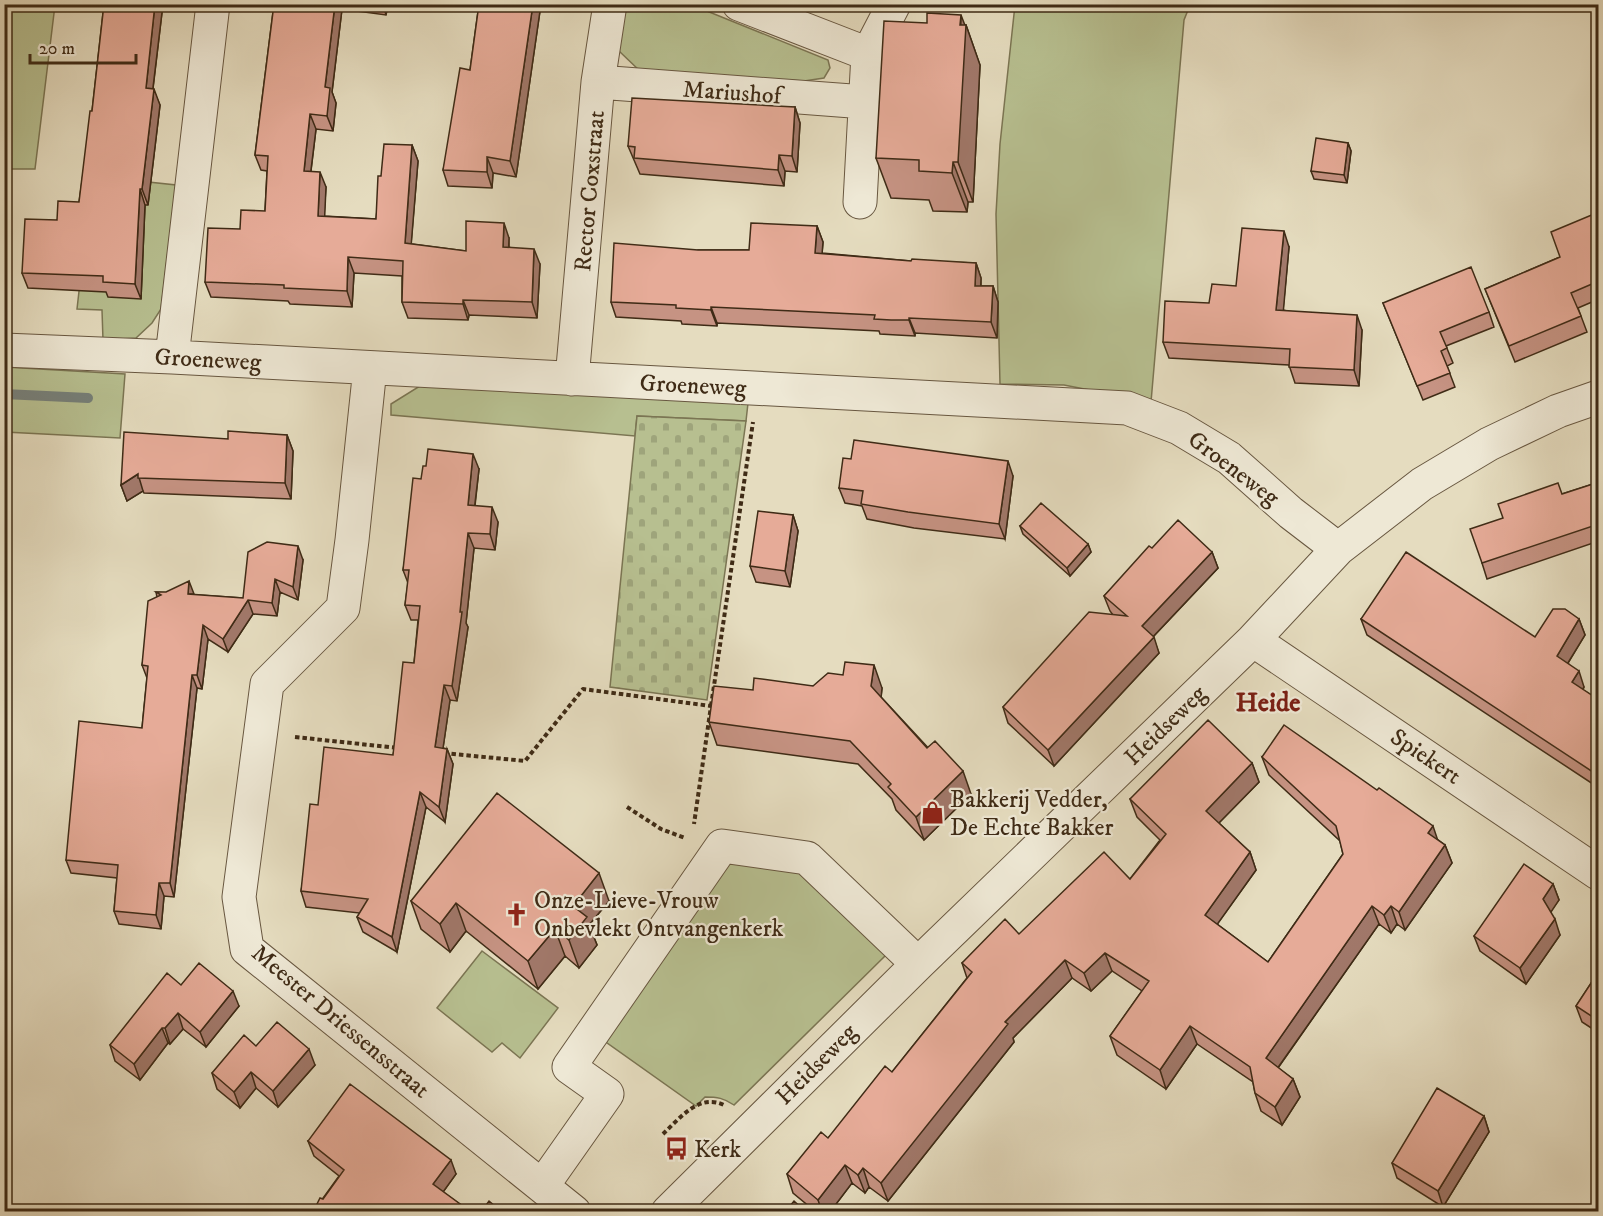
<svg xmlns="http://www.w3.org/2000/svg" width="1603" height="1216" font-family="'IM FELL DW Pica',serif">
<defs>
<pattern id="cemetery-stones" width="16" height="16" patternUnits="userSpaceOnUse" patternTransform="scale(1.5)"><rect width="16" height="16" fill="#b7bf90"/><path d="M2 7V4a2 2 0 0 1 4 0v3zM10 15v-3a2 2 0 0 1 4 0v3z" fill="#9ea47b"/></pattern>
</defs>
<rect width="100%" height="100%" fill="#e5dcbf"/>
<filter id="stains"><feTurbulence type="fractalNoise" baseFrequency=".00333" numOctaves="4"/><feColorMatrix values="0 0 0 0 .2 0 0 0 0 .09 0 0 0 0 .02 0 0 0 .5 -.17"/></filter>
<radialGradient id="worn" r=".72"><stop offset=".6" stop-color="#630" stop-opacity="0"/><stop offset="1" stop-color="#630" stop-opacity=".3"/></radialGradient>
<path fill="#b7bf90" stroke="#7b7553" stroke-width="1.5" d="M5 4 55 5 35 169H5Z
M1161 4 1188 10 1184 20 1151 402 1064 385 1000 384 996 214 1000 144 1015 5Z
M629 5H692L828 60 830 68 824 78 804 81 641 72 619 51 621 22Z
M92 176 176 185 161 309 152 323 136 338 103 340 102 310 77 309Z
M5 367 125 374 120 438 5 432Z
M423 384 748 403 746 421 637 416 635 436 391 415V404Z
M729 859 796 863 886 955 734 1105C724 1098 717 1097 705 1097L696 1106 603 1040Z
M482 951 558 1008 520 1058 502 1043 492 1052 437 1008Z"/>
<path fill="url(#cemetery-stones)" stroke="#7b7553" stroke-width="1.5" d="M637 416 746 421 707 700 610 687Z"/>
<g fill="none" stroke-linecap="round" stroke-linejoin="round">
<path stroke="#76807a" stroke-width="10" d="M4 394 88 398"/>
<defs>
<path id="minor" d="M739 4 868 54
M598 82 865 102
M860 202 868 54 894 4
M4 350 172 357 1127 408 1179 428 1229 458 1291 513 1338 549
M172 357 213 4
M370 368 352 540 343 608 267 684 239 897 247 949 574 1212
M572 379 598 82 610 4
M1253 640 1598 873
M543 1185 607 1094 569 1067 722 846 807 858 918 964
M668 1212 918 964 1253 640 1338 549 1422 484 1489 444 1558 411 1598 397"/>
</defs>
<use href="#minor" stroke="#685740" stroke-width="35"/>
<path stroke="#3f2b16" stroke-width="4" stroke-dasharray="4.5 3" stroke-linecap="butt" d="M711 706 753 422
M295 737 398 748
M444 753 525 761 583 689 711 706 694 824
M627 807 661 829 685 838
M663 1134C681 1117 700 1092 726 1106"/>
<use href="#minor" stroke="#eee8d5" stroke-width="33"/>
</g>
<path fill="#c69383" stroke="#3f2b16" stroke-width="1.5" d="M104 4H163L153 89 160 105 148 205H145L141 299 108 297 106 292 28 288 22 273 57 220 79 202 92 111Z
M274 4H388L386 15 342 9 332 92 336 103 333 131 316 129 311 171 326 187 324 216 376 219 381 176 412 145 418 161 411 244 466 251 509 238V247L540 264 537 318 469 315 468 320 408 318 402 302V276L354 273 352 307 290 304 288 301 211 297 205 282 240 229 265 211 267 171 261 170 255 155Z
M479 4H541L516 177 493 173 492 188 448 186 443 170 470 70Z
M965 25H966L980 65 973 202H968L967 212 933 211 929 200 891 198 876 158Z
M795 107 800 123 797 172 785 171 784 186 640 174 628 146Z
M1348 143 1351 151 1347 183 1314 179 1311 171Z
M817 226 823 242 822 253 911 261 976 263 981 278V286H993L998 302 997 338 915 333V336L897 335 880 334 879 331 717 323V326L682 324 681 321 616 317 611 302 698 250H749Z
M1599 226V299L1578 308 1587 332 1515 362 1485 289 1560 257Z
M1289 247 1283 310 1362 330 1359 386 1295 383 1289 365 1169 358 1163 342 1209 303 1236 286Z
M1383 303 1489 312 1494 327 1446 346 1453 363 1447 366 1455 387 1423 400Z
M287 435 293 451 291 499 144 493 143 491 127 501 121 485 228 439Z
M479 469 475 506 498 522 495 550 474 548 466 623 468 627 457 701 450 700 443 748 447 749 453 764 445 822 426 807 397 952 363 932 357 917 360 913 306 907 301 891 318 805 393 755 414 663 418 620H411L405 605 408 583 403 570 421 479Z
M1013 476 1005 539 914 528 867 519 862 506 845 503 839 488Z
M1599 482V541L1487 579 1482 563 1503 518 1562 494Z
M793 515 798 531 790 587 756 582 750 566Z
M1020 526 1088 544 1091 552 1070 576 1023 534Z
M1152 548 1212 552 1218 568 1153 637 1159 653 1054 766 1008 723 1003 707 1113 615 1110 611 1104 596Z
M303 560 298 600 280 592 277 616 253 614 228 652 208 639 202 689 197 688 174 897 164 896 161 929 119 924 114 911 117 878 71 873 66 860 142 728 147 678 142 665 157 597 156 592 243 598Z
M1361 619 1535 637 1579 619 1585 635 1568 663 1584 687 1583 690 1599 700V788L1367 635Z
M813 686 882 688 881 697 971 794 924 840 896 810 892 799 858 764 717 745 709 722 753 690Z
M1262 757 1438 840 1445 845 1452 863 1405 930 1397 924 1391 933 1379 924 1278 1068 1293 1079 1300 1097 1282 1125 1261 1111 1255 1093 1253 1082 1197 1044 1166 1089 1117 1055 1110 1036 1142 991 1112 971 1091 991 1072 978 1013 1038 1014 1042 888 1201 869 1187 865 1193 852 1183 830 1212H816L793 1193 787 1174 828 1138 892 1072 967 978 962 963 1130 879 1160 840 1137 817 1130 799 1252 763 1259 782 1219 823 1250 852 1256 870 1217 924 1268 962 1343 854 1340 841 1269 775Z
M1553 884 1559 900 1550 912 1560 935 1526 984 1480 951 1474 936Z
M411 901H609L589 925 597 945 579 968 565 956 538 989 466 931 450 952 421 929Z
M1599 971V1033L1582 1022 1576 1006Z
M181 985 239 1006 206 1047 183 1029 170 1044 168 1043 140 1080 115 1061 110 1045Z
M256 1046 315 1065 278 1107 256 1088 240 1108 217 1089 212 1073Z
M1484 1116 1489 1132 1443 1207 1397 1178 1392 1163Z
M308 1141 456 1174 443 1192 471 1212H313L339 1176 314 1156Z"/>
<path fill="#a1786a" stroke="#3f2b16" stroke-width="1.5" d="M155 4H163L151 104 146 88Z
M335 4H341L342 9 332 92 336 103 333 131 327 116 325 87Z
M383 4H388L386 15Z
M533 4H541L516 177 510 161Z
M961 15 966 28V25L980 65 973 202 958 162Z
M154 89 160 105 148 205 142 189Z
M795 107 800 123 797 172 792 156Z
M310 114 316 129 309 186 304 171Z
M1348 143 1351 151 1347 183 1344 175Z
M412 145 418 161 410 259 405 243Z
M779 155 785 171 784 186 778 170Z
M487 157 493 173 492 188 487 172Z
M953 162 968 202 967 212 952 173Z
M320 172 326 187 324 232 318 216Z
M140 189 145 205 141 299 135 284Z
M504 223 509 238 508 263 503 247Z
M817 226 823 242 821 268 815 253Z
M1284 231 1289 247 1282 326 1276 310Z
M534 249 540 264 537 318 532 302Z
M348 257 354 273 352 307 347 291Z
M976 263 981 278 980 302 975 286Z
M993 286 998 302 997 338 991 322Z
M463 300 469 315 468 320 463 304Z
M711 307 717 323V326L711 310Z
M1357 315 1362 330 1359 386 1354 370Z
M909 318 915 333V336L909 320Z
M287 435 293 451 291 499 285 483Z
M473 454 479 469 473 520 468 505Z
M1008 461 1013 476 1005 539 999 524Z
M138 474 143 491 127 501 121 485Z
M492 507 498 522 495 550 490 534Z
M793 515 798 531 790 587 785 571Z
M468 533 474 548 466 623 468 627 457 701 452 686Z
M1088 544 1091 552 1070 576 1067 568Z
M298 546 303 560 298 600 293 587Z
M1212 552 1218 568 1148 642 1142 626Z
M275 579 280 592 277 616 272 603Z
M189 581 194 594H188Z
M248 600 253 614 228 652 223 639Z
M1579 619 1585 635 1563 671 1557 656Z
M203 625 208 639 202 689 197 675Z
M1154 637 1159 653 1054 766 1048 750Z
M874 665 882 688 880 709 871 686Z
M1579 671 1584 687 1577 698 1572 682Z
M192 675 197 688 174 897 170 883Z
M444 685 450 700 441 762 435 747Z
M447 749 453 764 445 822 439 807Z
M1252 763 1259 782 1213 829 1206 811Z
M963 771 971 794 924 840 916 817Z
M420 792 426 807 397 952 392 937Z
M1433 826 1439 844 1428 833Z
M1445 845 1452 863 1405 930 1399 912Z
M1250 852 1256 870 1211 933 1205 915Z
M599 873 609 901 589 925 597 945 579 968 569 940 573 906Z
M159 883 164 896 161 929 156 915Z
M1553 884 1559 900 1549 915 1543 899Z
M456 903 466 931 450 952 440 924Z
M1372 906 1379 924 1272 1076 1266 1058Z
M1391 906 1397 924 1391 933 1384 915Z
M1555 919 1560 935 1526 984 1520 968Z
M555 929 565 956 538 989 528 961Z
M1105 953 1112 971 1091 991 1084 973Z
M1065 960 1072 978 1013 1038 1014 1042 888 1201 881 1183 1005 1022Z
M233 991 239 1006 206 1047 200 1032Z
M178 1013 183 1029 170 1044 165 1028Z
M1190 1026 1197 1044 1166 1089 1160 1070Z
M162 1028 168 1043 140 1080 134 1064Z
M309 1049 315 1065 278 1107 273 1091Z
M251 1072 256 1088 240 1108 234 1092Z
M1293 1079 1300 1097 1282 1125 1275 1107Z
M1484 1116 1489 1132 1443 1207 1438 1191Z
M451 1160 456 1174 438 1199 433 1184Z
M845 1165 852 1183 830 1212H822L818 1200Z
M863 1168 869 1187 865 1193 858 1175Z"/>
<path fill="#e6ab98" stroke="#3f2b16" stroke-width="1.5" d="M104 4H155L146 88 154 89 142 189H140L135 284 103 282V276L22 273 25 219 57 220 58 201 79 202 90 111H92Z
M274 4H335L325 87 330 88 327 116 310 114 304 171 320 172 318 216 376 219 378 176H381L384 144 412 145 405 243 466 251V221L504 223 503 247 534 249 532 302 463 300V304L402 302 403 261 348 257 347 291 284 288V285L205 282 208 228 240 229 241 210 265 211 268 156 255 155Z
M479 4H533L510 161 487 157V172L443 170 460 68 470 70Z
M927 13 961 15 960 25H966L958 162H953L952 173 919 171V160L876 158 884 21 927 23Z
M632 98 795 107 792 156 779 155 778 170 634 158 635 147 628 146Z
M1316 138 1348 143 1344 175 1311 171Z
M1594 214 1599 226V281L1571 293 1581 316 1509 346 1485 289 1560 257 1551 232Z
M751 223 817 226 815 253 911 261 912 259 976 263 975 286H993L991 322 909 318V320H891L874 319 875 315 711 307V310L676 308V305L611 302 614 243 698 250H749Z
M1242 228 1284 231 1276 310 1357 315 1354 370 1289 367 1290 349 1163 342 1165 301 1209 303 1212 284 1236 286Z
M1471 267 1489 312 1440 332 1447 348 1441 351 1450 373 1417 386 1383 303Z
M228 431 287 435 285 483 138 478V474L121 485 124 432 228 439Z
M854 440 1008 461 999 524 908 512 861 504 863 491 839 488 843 458 851 459Z
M428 449 473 454 468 505 492 507 490 534 468 533 460 612H462L452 686 444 685 435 747 447 749 439 807 420 792 392 937 357 917 368 899 301 891 310 804 318 805 324 747 393 755 403 662 414 663 420 606 405 605 409 570H403L413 478 421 479 423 466H426Z
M1599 482V524L1482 563 1470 529 1503 518 1498 504 1558 483 1562 494Z
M1041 503 1088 544 1067 568 1020 526Z
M758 511 793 515 785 571 750 566Z
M1178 520 1212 552 1142 626 1154 637 1048 750 1003 707 1089 612 1127 616 1104 596 1149 546 1152 548Z
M267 542 298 546 293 587 275 579 272 603 248 600 223 639 203 625 197 675H192L170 883H159L156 915 114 911 118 865 66 860 79 721 142 728 148 666 142 665 148 601 161 595 156 592H166L189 581 188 594 243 598 248 552Z
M1406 552 1535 637 1553 609H1565L1579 619 1557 656 1579 671 1572 682 1599 700V776L1361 619Z
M845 662 874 665 871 686 927 748 935 741 963 771 916 817 888 787 891 784 850 741 709 722 714 686 753 690 754 678 813 686 828 673 843 675Z
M1208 720 1252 763 1206 811 1250 852 1205 915 1268 962 1343 854 1336 826 1262 757 1284 725 1377 790 1379 788 1433 826 1428 833 1445 845 1399 912 1391 906 1384 915 1372 906 1266 1058 1293 1079 1275 1107 1255 1093 1250 1067 1190 1026 1160 1070 1110 1036 1149 981 1105 953 1084 973 1065 960 1005 1022 1008 1024 881 1183 863 1168 858 1175 845 1165 818 1200 787 1174 821 1132 828 1138 885 1066 892 1072 972 972 962 963 1005 919 1019 934 1104 852 1130 879 1166 834 1130 799Z
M497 793 599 873 573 906 587 917 569 940 555 929 528 961 456 903 440 924 411 901Z
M1524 864 1553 884 1543 899 1555 919 1520 968 1474 936Z
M199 963 233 991 200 1032 178 1013 165 1028H162L134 1064 110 1045 167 973 181 985Z
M1599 971V1021L1576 1006Z
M277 1022 309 1049 273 1091 251 1072 234 1092 212 1073 244 1035 256 1046Z
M350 1084 451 1160 433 1184 471 1212H398L395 1210 394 1212H313L320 1198 323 1199 344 1170 308 1141Z
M1437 1088 1484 1116 1438 1191 1392 1163Z
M489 1201 502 1212H481Z
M794 1201 806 1212H785Z"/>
<defs>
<symbol id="shop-bare" viewBox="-9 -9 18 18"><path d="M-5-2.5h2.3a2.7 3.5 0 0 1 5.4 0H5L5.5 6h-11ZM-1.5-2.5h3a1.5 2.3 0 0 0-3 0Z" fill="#8f2418" stroke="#eee8d5" stroke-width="2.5" paint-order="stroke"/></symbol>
<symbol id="church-bare" viewBox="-9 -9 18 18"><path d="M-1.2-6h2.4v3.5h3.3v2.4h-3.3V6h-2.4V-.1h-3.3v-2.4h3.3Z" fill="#8f2418" stroke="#eee8d5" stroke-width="2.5" paint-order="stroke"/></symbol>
<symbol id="bus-bare" viewBox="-9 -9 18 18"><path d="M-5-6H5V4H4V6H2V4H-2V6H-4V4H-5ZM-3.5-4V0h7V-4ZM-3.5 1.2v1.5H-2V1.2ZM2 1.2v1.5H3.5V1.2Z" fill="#8f2418" stroke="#eee8d5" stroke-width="2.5" paint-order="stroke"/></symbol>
</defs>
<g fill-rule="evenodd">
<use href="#shop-bare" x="916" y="796" width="33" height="33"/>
<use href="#church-bare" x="500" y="898" width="33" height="33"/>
<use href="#bus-bare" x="660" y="1132" width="33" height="33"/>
</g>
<g text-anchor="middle" stroke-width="4.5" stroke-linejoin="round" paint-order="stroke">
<g font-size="24" fill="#3f2b16" stroke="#eee8d5">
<text transform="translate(732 92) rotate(4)" y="8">Mariushof</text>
<text transform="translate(589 191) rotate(-85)" y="8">Rector Coxstraat</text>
<text transform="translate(208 359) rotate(3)" y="8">Groeneweg</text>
<text transform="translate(693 385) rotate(3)" y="8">Groeneweg</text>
<text transform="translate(1234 468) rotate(37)" y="8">Groeneweg</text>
<text transform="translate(1165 725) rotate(-44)" y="8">Heidseweg</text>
<text transform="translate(1426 756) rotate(34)" y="8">Spiekert</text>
<text transform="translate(341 1021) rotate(40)" y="8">Meester Driessensstraat</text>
<text transform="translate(816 1064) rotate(-45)" y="8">Heidseweg</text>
</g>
<g font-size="24" fill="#3f2b16" stroke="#eee8d5" text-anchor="start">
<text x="950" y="807">Bakkerij Vedder,<tspan x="950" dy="28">De Echte Bakker</tspan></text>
<text x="534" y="908">Onze-Lieve-Vrouw<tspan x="534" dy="28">Onbevlekt Ontvangenkerk</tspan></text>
<text x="694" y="1157">Kerk</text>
</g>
<g font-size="27" font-weight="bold" fill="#7a1f14" stroke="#eee8d5">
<text x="1268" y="711">Heide</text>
</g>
</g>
<rect width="1603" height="1216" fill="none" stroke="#e5dcbf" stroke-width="24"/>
<rect x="6" y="6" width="1591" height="1204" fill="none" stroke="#3f2b16" stroke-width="3"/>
<rect x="12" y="12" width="1579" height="1192" fill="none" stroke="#3f2b16" stroke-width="1.5"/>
<path d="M30 54v9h106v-9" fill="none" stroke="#3f2b16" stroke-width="3"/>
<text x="39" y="54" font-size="18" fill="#3f2b16" stroke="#eee8d5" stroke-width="4.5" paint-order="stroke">20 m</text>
<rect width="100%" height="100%" filter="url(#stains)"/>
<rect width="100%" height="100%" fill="url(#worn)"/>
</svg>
